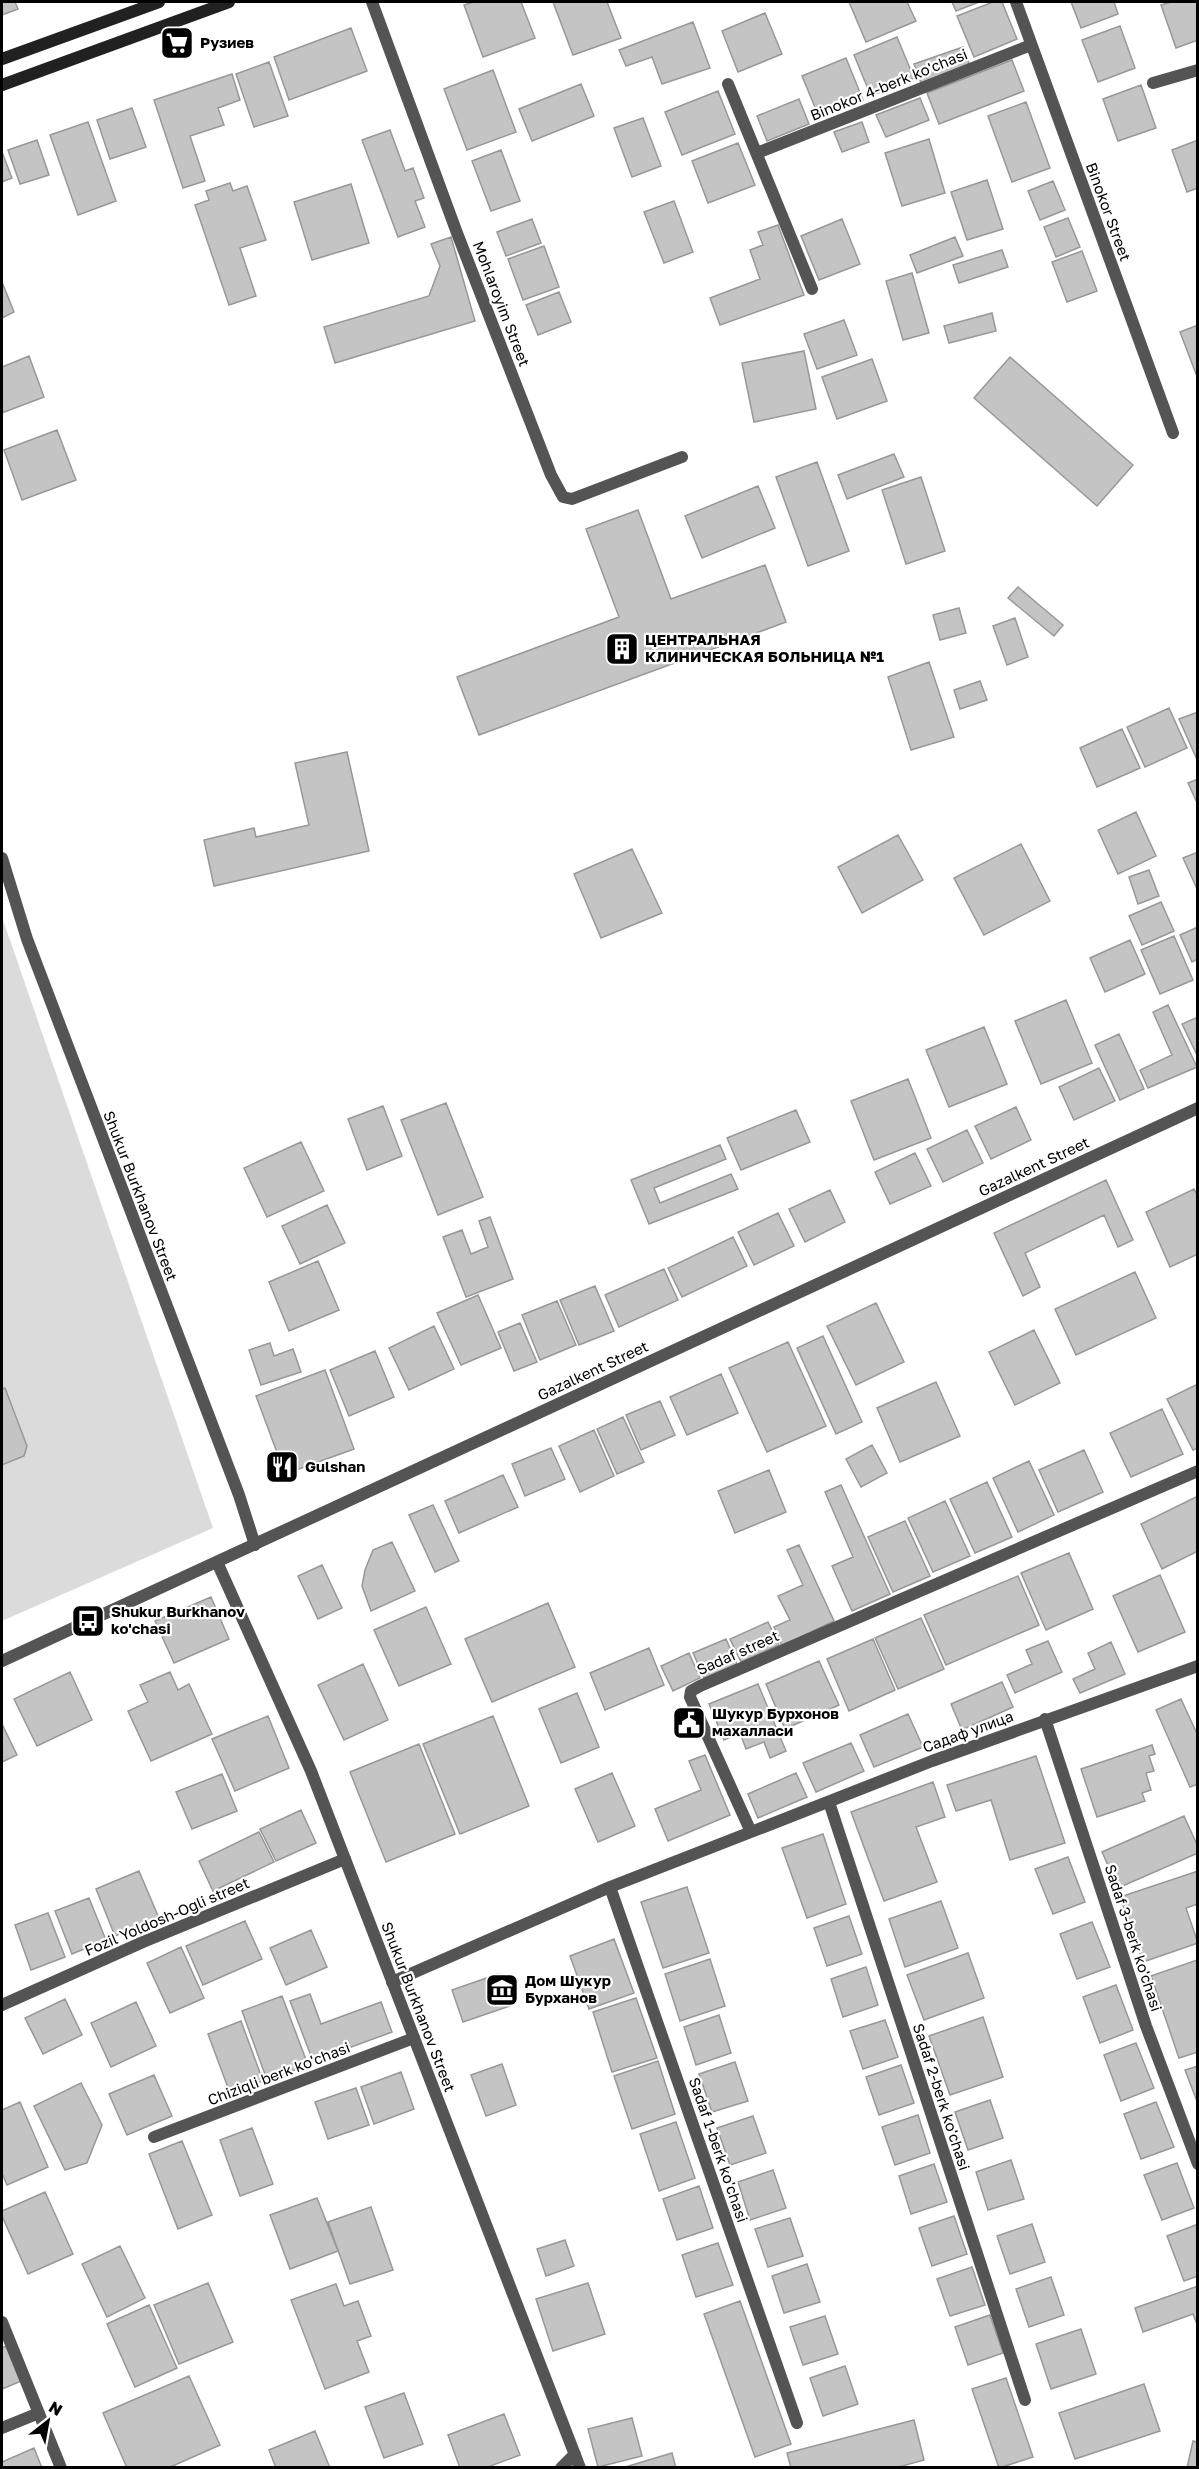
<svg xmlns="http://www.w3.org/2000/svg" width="1199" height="2469" font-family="'Golos Text',sans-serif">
<rect width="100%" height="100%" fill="#fff"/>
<path fill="#dbdbdb" d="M2 917 213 1528 2 1621Z"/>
<path fill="#c4c4c4" stroke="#989898" stroke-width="1.5" d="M2 2H15L18 9 2 15Z
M474 2H521L535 38 483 57 464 5Z
M553 2H607L621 38 573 55Z
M849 2H907L916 21 866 42Z
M952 2H979L956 11Z
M993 2H1002L1017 39 974 57 957 16Z
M1071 2H1114L1118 14 1081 28Z
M1171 2H1198V40L1176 48 1161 5Z
M765 13 782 54 738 72 722 31Z
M693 22 710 68 662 84 652 57 626 66 619 50Z
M1120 26 1135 68 1098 82 1082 40Z
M351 28 367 71 289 100 274 57Z
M897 37 914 78 871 96 854 55Z
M963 47 970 66 921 83 914 64Z
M846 58 863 100 819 117 802 76Z
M1012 60 1024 91 939 124 927 93Z
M269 62 288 116 254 127 236 74Z
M493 70 516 132 467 150 444 89Z
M232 74 240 100 218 108 224 125 190 136 205 181 183 188 154 100Z
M581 84 594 116 532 141 519 109Z
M1141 85 1156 128 1118 141 1103 99Z
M718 91 735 134 682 155 665 112Z
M920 98 929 120 886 137 876 115Z
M799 99 809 124 767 141 757 116Z
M1026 102 1050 168 1012 182 988 116Z
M132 108 146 147 110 159 97 120Z
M643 118 661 166 632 177 614 128Z
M88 122 116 201 78 215 50 135Z
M862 122 869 142 842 152 834 132Z
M390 130 405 171 413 168 424 198 415 201 425 227 398 237 362 140Z
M929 139 945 193 902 206 885 153Z
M37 140 49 175 20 184 8 150Z
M1198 140V188L1187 192 1172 150Z
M738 143 755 185 708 203 692 161Z
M501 150 520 201 491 211 472 161Z
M2 152 12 178 2 182Z
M987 180 1003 229 967 240 951 192Z
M1053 181 1065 210 1040 220 1028 191Z
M230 183 233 191 247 186 266 240 240 248 256 296 229 305 195 205 209 200 206 191Z
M351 184 369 243 312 260 294 202Z
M674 201 693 252 664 263 644 212Z
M1068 218 1080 247 1056 257 1044 227Z
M532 219 541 243 506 256 497 232Z
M842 219 860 264 819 280 801 236Z
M778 225 804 295 720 325 710 298 760 279 750 250 763 245 758 232Z
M451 237 475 321 335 363 324 327 429 296 440 266 431 244Z
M955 237 963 256 917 273 910 255Z
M544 246 559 287 523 300 508 259Z
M1002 250 1008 267 959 283 953 265Z
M1082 251 1097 291 1067 302 1052 262Z
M912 273 929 333 903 340 886 281Z
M2 282 14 312 2 318Z
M559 292 571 322 538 335 526 305Z
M992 313 996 331 949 343 944 326Z
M844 320 857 355 817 369 804 334Z
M1198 325V373L1196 374 1180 332Z
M804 351 816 409 754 422 742 363Z
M29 356 44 397 2 413V367Z
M1010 357 1133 465 1097 506 974 398Z
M872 359 887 401 837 419 822 377Z
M57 430 76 480 22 500 4 450Z
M894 454 904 477 847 499 838 475Z
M817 462 849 551 808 566 776 477Z
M921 477 945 551 906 564 882 490Z
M758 486 775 528 702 558 685 516Z
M638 510 671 599 765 565 786 622 479 735 457 677 619 617 586 529Z
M1018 587 1063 625 1054 636 1008 598Z
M959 608 966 633 940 640 933 615Z
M1015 618 1028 657 1007 665 993 626Z
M929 662 954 737 911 750 888 677Z
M980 681 987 700 960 709 954 690Z
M1169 708 1187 748 1145 767 1127 727Z
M1198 712V762L1179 719Z
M1122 729 1140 768 1097 787 1080 748Z
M347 752 369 851 214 886 204 840 254 828 256 837 309 825 295 763Z
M1198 779V805L1188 783Z
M1136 812 1156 856 1118 874 1098 830Z
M898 835 923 880 862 913 838 867Z
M1021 844 1050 901 984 935 954 878Z
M632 849 662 913 601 938 574 874Z
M1198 852V891L1183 858Z
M1149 870 1159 896 1138 904 1129 877Z
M1161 902 1174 931 1142 945 1129 916Z
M1198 927V959L1192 962 1180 935Z
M1174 936 1193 980 1160 994 1141 950Z
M1130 940 1145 974 1105 992 1090 958Z
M1066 1000 1092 1063 1041 1084 1015 1021Z
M1168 1005 1197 1067 1148 1088 1140 1070 1172 1055 1153 1012Z
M1198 1017V1057L1182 1024Z
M984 1027 1007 1084 949 1107 926 1050Z
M1119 1034 1144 1089 1120 1100 1095 1045Z
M1099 1068 1115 1101 1074 1120 1059 1087Z
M908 1079 931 1138 874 1160 851 1101Z
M446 1103 483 1197 438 1215 401 1120Z
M383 1106 402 1156 367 1170 348 1119Z
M1016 1107 1031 1140 991 1159 975 1126Z
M796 1110 810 1142 741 1170 727 1138Z
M967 1130 983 1163 943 1182 927 1149Z
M301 1142 324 1191 267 1217 244 1168Z
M720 1145 726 1159 654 1188 660 1203 731 1174 738 1189 649 1224 631 1180Z
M915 1153 931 1186 890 1204 875 1172Z
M1106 1180 1133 1240 1118 1247 1104 1215 1025 1253 1040 1287 1023 1296 994 1233Z
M1194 1189 1198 1197V1254L1170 1267 1146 1212Z
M830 1190 845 1222 805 1242 789 1209Z
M327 1205 345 1243 300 1264 282 1226Z
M778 1213 794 1246 754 1265 738 1232Z
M490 1217 513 1279 466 1297 443 1237 462 1230 471 1254 488 1247 479 1221Z
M733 1237 747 1266 682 1297 668 1268Z
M318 1261 339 1310 289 1331 269 1282Z
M664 1269 678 1300 619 1327 605 1295Z
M1135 1272 1156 1318 1076 1355 1055 1309Z
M595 1286 614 1331 579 1345 560 1300Z
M478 1295 501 1348 461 1365 437 1313Z
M557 1301 576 1345 540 1360 522 1315Z
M876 1303 904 1362 856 1385 827 1326Z
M520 1323 537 1362 514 1371 498 1332Z
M434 1326 454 1369 409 1390 389 1348Z
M1034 1330 1060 1383 1015 1405 989 1352Z
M823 1336 862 1422 836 1434 797 1348Z
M788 1342 826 1426 767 1452 729 1368Z
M270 1343 274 1356 293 1349 301 1372 261 1385 249 1350Z
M375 1351 394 1397 349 1416 330 1370Z
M325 1370 354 1449 285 1474 256 1396Z
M721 1374 738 1413 687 1435 670 1397Z
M936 1382 960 1436 900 1462 877 1408Z
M1198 1384V1448L1193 1450 1167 1399Z
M5 1388 27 1446 24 1456 2 1465V1389Z
M660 1401 675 1435 641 1450 626 1415Z
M1162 1409 1183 1454 1131 1477 1110 1433Z
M623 1417 644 1462 617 1474 597 1429Z
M594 1430 614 1476 580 1492 559 1446Z
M872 1445 887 1473 861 1487 846 1459Z
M551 1448 565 1479 525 1496 512 1464Z
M1084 1450 1103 1492 1058 1512 1039 1470Z
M1029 1461 1054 1515 1018 1532 993 1478Z
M769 1470 786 1512 735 1533 718 1491Z
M503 1475 518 1507 459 1533 445 1501Z
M987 1482 1012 1537 975 1553 950 1499Z
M841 1485 890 1594 852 1611 832 1566 853 1557 825 1492Z
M1198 1496V1551L1162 1569 1141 1524Z
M945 1501 970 1556 933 1572 908 1518Z
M433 1505 459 1561 435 1572 409 1515Z
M905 1521 930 1576 893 1592 868 1537Z
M392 1542 415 1591 371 1611 362 1586 365 1570 373 1550Z
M799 1545 834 1621 782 1646 774 1627 790 1620 778 1596 803 1585 787 1550Z
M1069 1553 1093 1609 1046 1630 1021 1573Z
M322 1565 342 1608 318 1619 298 1576Z
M1160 1575 1185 1632 1138 1652 1113 1596Z
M1018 1576 1039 1625 946 1665 924 1615Z
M211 1597 229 1639 174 1663 155 1621Z
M548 1603 575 1667 492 1702 465 1639Z
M426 1607 451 1664 399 1686 374 1630Z
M921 1618 944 1669 898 1689 875 1638Z
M768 1622 779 1645 741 1662 730 1639Z
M726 1639 737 1664 704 1678 693 1653Z
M873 1639 895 1690 849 1711 827 1659Z
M1048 1641 1062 1672 1015 1693 1007 1675 1032 1664 1026 1650Z
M1111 1642 1125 1674 1080 1693 1073 1679 1095 1669 1088 1653Z
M649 1648 664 1685 605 1710 590 1673Z
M689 1653 700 1678 673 1691 661 1666Z
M819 1661 839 1705 785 1729 766 1684Z
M363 1664 388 1720 344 1740 318 1685Z
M70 1672 92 1720 37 1746 14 1699Z
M170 1672 178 1690 189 1684 212 1734 151 1761 128 1711 148 1702 140 1685Z
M1002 1682 1013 1707 962 1730 951 1704Z
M758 1684 786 1751 770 1758 764 1742 746 1749 740 1733 724 1740 709 1704Z
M577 1693 599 1747 561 1763 539 1709Z
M1181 1699 1198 1736V1784L1190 1787 1156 1710Z
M908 1714 923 1747 874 1767 860 1735Z
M268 1716 289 1768 235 1791 212 1739Z
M493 1716 529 1806 460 1834 423 1744Z
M2 1724 17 1755 2 1762Z
M851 1743 864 1771 816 1792 803 1763Z
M419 1744 455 1834 386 1862 350 1772Z
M1152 1745 1155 1754 1149 1756 1154 1771 1146 1773 1151 1790 1142 1793 1145 1801 1097 1817 1081 1769Z
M705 1755 730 1815 668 1841 655 1809 701 1790 689 1761Z
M1036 1756 1065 1843 1010 1860 991 1800 956 1811 947 1785Z
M612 1773 635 1826 598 1842 575 1789Z
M796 1773 807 1797 758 1818 748 1794Z
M222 1774 237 1811 192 1829 176 1792Z
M933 1782 945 1817 916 1827 937 1882 884 1901 851 1812Z
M301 1810 316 1843 276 1861 260 1829Z
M1184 1816 1198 1847V1853L1118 1888 1102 1852Z
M259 1832 274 1862 213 1891 199 1861Z
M823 1834 846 1904 807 1918 782 1848Z
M1068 1857 1085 1902 1053 1914 1035 1869Z
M139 1871 159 1918 115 1936 96 1889Z
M1198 1871V1904L1186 1908 1198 1943 1143 1962 1120 1897Z
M687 1887 709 1953 663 1968 641 1902Z
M89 1898 106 1940 72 1954 55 1911Z
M941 1901 958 1948 905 1967 889 1919Z
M48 1913 65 1957 31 1970 15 1925Z
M849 1916 862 1954 827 1966 814 1928Z
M245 1921 262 1959 203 1985 186 1946Z
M1092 1922 1110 1967 1077 1979 1060 1934Z
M311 1930 327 1967 286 1985 270 1948Z
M614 1939 634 1993 589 2009 570 1956Z
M181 1947 204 1998 170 2013 147 1963Z
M968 1953 984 1998 924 2020 907 1975Z
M710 1959 725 2006 680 2021 665 1974Z
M1197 1960 1198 2052 1179 2058 1151 1976Z
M866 1967 878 2005 843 2017 831 1979Z
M498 1974 510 2006 463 2022 452 1990Z
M1116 1985 1133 2030 1100 2043 1083 1997Z
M310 1994 321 2024 381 2002 392 2032 313 2061 290 2001Z
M282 1996 308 2065 267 2080 242 2011Z
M636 1998 657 2058 612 2072 593 2012Z
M65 1999 82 2035 43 2054 25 2018Z
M136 2002 156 2046 111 2067 91 2023Z
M719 2015 731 2053 696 2065 684 2027Z
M983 2017 1003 2077 950 2095 929 2036Z
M885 2020 898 2057 863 2069 850 2031Z
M241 2021 263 2081 230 2093 208 2034Z
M1136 2043 1154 2088 1121 2101 1104 2055Z
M658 2061 675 2114 632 2129 614 2076Z
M735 2062 748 2101 712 2112 699 2074Z
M502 2064 516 2105 486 2116 471 2075Z
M901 2065 914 2103 879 2115 866 2077Z
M1198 2066V2104L1185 2070Z
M401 2072 414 2109 374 2124 361 2087Z
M154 2075 172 2116 127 2135 109 2094Z
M81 2083 102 2125 87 2163 65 2170 34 2106Z
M356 2088 369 2125 328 2139 315 2102Z
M990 2100 1003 2138 968 2150 955 2112Z
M20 2102 48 2167 7 2185 2 2173V2110Z
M1156 2102 1174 2147 1141 2159 1124 2114Z
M918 2115 930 2153 895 2165 882 2127Z
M753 2116 766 2153 730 2165 717 2128Z
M676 2122 695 2178 659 2191 640 2134Z
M252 2128 273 2184 240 2196 220 2140Z
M182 2141 212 2215 178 2229 149 2154Z
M1011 2160 1024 2199 988 2210 976 2172Z
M1177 2163 1194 2208 1162 2220 1144 2175Z
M934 2164 947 2202 911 2214 899 2176Z
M773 2170 786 2208 750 2220 738 2182Z
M699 2186 713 2228 677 2240 663 2199Z
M45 2192 73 2254 28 2274 2 2216V2211Z
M317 2198 338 2251 290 2269 270 2215Z
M371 2207 393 2270 350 2284 328 2222Z
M954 2216 967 2254 932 2266 919 2228Z
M790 2218 803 2256 768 2267 755 2229Z
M1032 2224 1045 2262 1010 2274 997 2236Z
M1198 2224V2276L1184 2281 1167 2236Z
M565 2240 574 2266 546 2276 537 2249Z
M718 2243 733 2285 696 2297 682 2255Z
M120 2246 145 2298 107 2317 82 2264Z
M807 2264 820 2302 784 2313 772 2276Z
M972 2267 985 2305 950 2316 937 2279Z
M1051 2277 1064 2315 1029 2327 1016 2289Z
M208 2283 233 2342 179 2364 154 2305Z
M588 2283 605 2334 553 2351 536 2299Z
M336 2284 344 2306 358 2301 371 2336 357 2341 369 2372 325 2389 291 2300Z
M1198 2286V2327L1193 2314 1143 2332 1135 2308Z
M740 2301 791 2444 755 2457 704 2314Z
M149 2305 177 2368 135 2387 107 2324Z
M990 2315 1003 2353 968 2365 955 2327Z
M825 2316 838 2354 803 2365 790 2327Z
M1081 2329 1096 2374 1051 2389 1036 2344Z
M6 2346 21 2381 2 2389V2348Z
M845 2366 858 2404 823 2416 810 2378Z
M189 2376 220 2445 168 2468H127L103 2413Z
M1006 2378 1033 2457 999 2468 972 2389Z
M1144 2384 1160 2431 1075 2459 1059 2413Z
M404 2393 423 2444 384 2458 365 2407Z
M504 2414 520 2455 485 2468H460L448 2435Z
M632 2418 642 2456 598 2467 588 2429Z
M914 2420 924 2460 895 2468H791L787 2453Z
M315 2431 330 2468H276L269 2450Z
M1193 2441 1198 2442V2468H1187Z
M34 2448 42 2468H2V2462Z
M672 2453 676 2468H622Z"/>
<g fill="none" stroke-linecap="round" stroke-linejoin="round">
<path stroke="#545454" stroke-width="12" d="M372 2 457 233 551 475 563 497 572 499 682 457
M1016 2 1173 433
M1153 83 1198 70
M728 84 812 289
M757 153 1031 45
M1045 1719 1146 2026 1198 2164
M829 1802 1025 2400
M751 1832 932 1761 1198 1666
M610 1887 797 2423
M392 1982 610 1887 751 1832 690 1697 691 1691 700 1686 1198 1471
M2 2005 143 1942 345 1859
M154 2137 414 2038
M2 2322 61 2468
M2 2428 39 2413"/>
<path stroke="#545454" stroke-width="12" d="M2 858 27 939 239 1495 255 1545
M217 1562 311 1771 580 2468
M2 1661 1198 1108
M561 2468 575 2454"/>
<path stroke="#212121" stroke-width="12" d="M2 59 159 2
M2 85 229 2"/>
</g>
<defs>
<symbol id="supermarket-square" viewBox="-11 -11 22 22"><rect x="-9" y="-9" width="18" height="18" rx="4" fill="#000" stroke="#fff"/><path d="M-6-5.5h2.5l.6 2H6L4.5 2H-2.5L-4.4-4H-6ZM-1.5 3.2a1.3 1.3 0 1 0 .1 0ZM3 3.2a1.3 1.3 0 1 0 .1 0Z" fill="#fff"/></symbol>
<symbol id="building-square" viewBox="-11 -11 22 22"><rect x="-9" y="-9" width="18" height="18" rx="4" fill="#000" stroke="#fff"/><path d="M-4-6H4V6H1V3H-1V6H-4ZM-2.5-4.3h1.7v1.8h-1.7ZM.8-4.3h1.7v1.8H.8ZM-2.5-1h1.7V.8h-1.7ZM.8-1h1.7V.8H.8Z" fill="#fff"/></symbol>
<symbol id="restaurant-square" viewBox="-11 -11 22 22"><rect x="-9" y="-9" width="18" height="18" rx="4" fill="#000" stroke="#fff"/><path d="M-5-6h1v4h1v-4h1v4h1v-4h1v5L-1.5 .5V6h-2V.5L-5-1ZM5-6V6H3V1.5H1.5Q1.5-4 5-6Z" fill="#fff"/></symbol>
<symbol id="bus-square" viewBox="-11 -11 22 22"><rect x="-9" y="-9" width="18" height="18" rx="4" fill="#000" stroke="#fff"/><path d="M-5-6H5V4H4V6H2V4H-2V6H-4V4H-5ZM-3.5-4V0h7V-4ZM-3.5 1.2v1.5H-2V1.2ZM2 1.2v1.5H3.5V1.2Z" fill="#fff"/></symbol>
<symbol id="civic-square" viewBox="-11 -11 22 22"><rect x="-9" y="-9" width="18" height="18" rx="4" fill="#000" stroke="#fff"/><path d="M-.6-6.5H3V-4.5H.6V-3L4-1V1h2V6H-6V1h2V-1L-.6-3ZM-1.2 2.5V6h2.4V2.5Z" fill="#fff"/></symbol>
<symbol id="museum-square" viewBox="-11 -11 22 22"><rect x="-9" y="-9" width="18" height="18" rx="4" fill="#000" stroke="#fff"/><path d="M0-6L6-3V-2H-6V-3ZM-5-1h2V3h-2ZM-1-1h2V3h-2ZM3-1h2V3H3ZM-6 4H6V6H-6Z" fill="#fff"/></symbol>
</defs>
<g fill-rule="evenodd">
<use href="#supermarket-square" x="158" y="24" width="38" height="38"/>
<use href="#building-square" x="603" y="630" width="38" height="38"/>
<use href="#restaurant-square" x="263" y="1448" width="38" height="38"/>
<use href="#bus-square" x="69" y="1602" width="38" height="38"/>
<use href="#civic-square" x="670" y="1704" width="38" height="38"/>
<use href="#museum-square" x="483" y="1971" width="38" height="38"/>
</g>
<g text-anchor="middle" stroke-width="4.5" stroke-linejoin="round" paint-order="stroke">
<g font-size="15" font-weight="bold" fill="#000" stroke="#fff" text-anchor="start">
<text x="200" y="48">Рузиев</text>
<text x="645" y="645">ЦЕНТРАЛЬНАЯ<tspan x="645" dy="17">КЛИНИЧЕСКАЯ БОЛЬНИЦА №1</tspan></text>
<text x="305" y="1472">Gulshan</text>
<text x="111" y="1617">Shukur Burkhanov<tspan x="111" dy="17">ko'chasi</tspan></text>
<text x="712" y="1719">Шукур Бурхонов<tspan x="712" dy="17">махалласи</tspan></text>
<text x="525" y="1986">Дом Шукур<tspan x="525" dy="17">Бурханов</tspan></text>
</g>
<g font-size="15" fill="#000" stroke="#fff">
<text transform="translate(889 85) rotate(-22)" y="5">Binokor 4-berk ko'chasi</text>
<text transform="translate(1108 212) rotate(70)" y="5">Binokor Street</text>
<text transform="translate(501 304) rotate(69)" y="5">Mohlaroyim Street</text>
<text transform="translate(1034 1167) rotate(-25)" y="5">Gazalkent Street</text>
<text transform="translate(140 1196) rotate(69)" y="5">Shukur Burkhanov Street</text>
<text transform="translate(593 1371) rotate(-25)" y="5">Gazalkent Street</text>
<text transform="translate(738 1653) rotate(-24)" y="5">Sadaf street</text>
<text transform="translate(968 1732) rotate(-20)" y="5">Садаф улица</text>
<text transform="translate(167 1917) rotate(-23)" y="5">Fozil Yoldosh-Ogli street</text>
<text transform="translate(1133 1938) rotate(72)" y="5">Sadaf 3-berk ko'chasi</text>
<text transform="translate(418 2007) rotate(69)" y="5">Shukur Burkhanov Street</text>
<text transform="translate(279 2074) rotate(-21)" y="5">Chiziqli berk ko'chasi</text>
<text transform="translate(941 2097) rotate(72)" y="5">Sadaf 2-berk ko'chasi</text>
<text transform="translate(718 2150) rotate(71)" y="5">Sadaf 1-berk ko'chasi</text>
</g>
</g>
<rect width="1199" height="2469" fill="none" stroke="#000000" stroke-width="6"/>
<g transform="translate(48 2421) rotate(31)" stroke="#ffffff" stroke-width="4.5" paint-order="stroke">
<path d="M0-4.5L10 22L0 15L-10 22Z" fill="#000000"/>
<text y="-9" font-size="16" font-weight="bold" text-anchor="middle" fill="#000000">N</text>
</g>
</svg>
